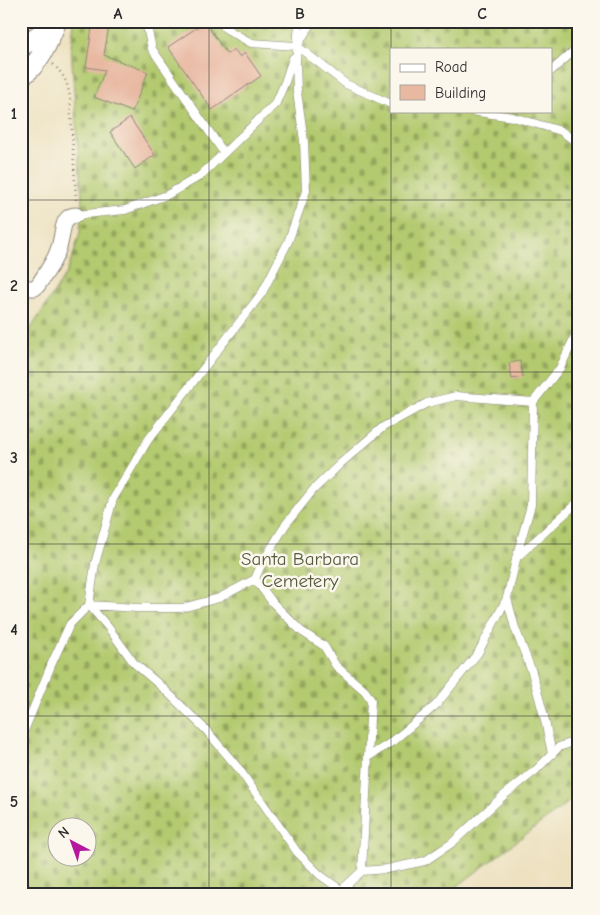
<svg xmlns="http://www.w3.org/2000/svg" width="600" height="915" font-family="'Comic Neue',sans-serif">
<defs>
<pattern id="cemetery-stones" width="16" height="16" patternUnits="userSpaceOnUse" patternTransform="scale(1.25)"><rect width="16" height="16" fill="#b3ca6f"/><path d="M2 7V4a2 2 0 0 1 4 0v3zM10 15v-3a2 2 0 0 1 4 0v3z" fill="#92a45b"/></pattern>
</defs>
<rect width="100%" height="100%" fill="#fbf7ec"/>
<filter id="ink" filterUnits="userSpaceOnUse"><feTurbulence type="fractalNoise" baseFrequency=".02" numOctaves="2"/><feDisplacementMap in="SourceGraphic" scale="10" xChannelSelector="R" yChannelSelector="G"/><feConvolveMatrix kernelMatrix="1 2 1 2 8 2 1 2 1" color-interpolation-filters="sRGB"/></filter>
<filter id="wash" filterUnits="userSpaceOnUse"><feTurbulence type="fractalNoise" baseFrequency=".0096" numOctaves="4" result="noise"/><feDisplacementMap in="SourceGraphic" scale="20" xChannelSelector="R" yChannelSelector="G"/><feGaussianBlur stdDeviation="1.12" result="paint"/><feColorMatrix in="noise" values="0 0 0 0 0 0 0 0 0 0 0 0 0 0 0 0 0 1.4 0 .05"/><feComposite in="paint" operator="in"/></filter>
<g filter="url(#wash)">
<rect width="100%" height="100%" fill="#ede1c0"/>
<path fill="url(#cemetery-stones)" stroke="#6f7a4d" fill-rule="evenodd" d="M74 21H579V794L447 894H21V344L67 272 74 253 80 232 82 196 78 149 71 47ZM391 49H551V111H391ZM58 828H88V858H58Z"/>
<g id="blocks">
<path fill="#e8b8a1" d="M93 21H110L104 55 148 72 132 112 94 97 105 70 86 67Z
M205 22 227 54 234 49 240 57 245 53 261 76 212 110 168 47Z
M130 118 155 155 135 169 110 132Z
M520 361 523 377 512 379 509 363Z"/>
</g>
</g>
<g filter="url(#ink)">
<use href="#blocks" fill-opacity="0" stroke="#8c8676" stroke-width="1"/>
<g fill="none" stroke-linecap="round" stroke-linejoin="round">
<defs>
<path id="service" d="M220 21 225 28 251 43 297 46 346 84 391 104
M298 45 312 21
M551 71 576 49 579 41
M471 111 513 117 561 131 579 144
M224 153 276 103 285 82 293 58
M76 215 125 210 167 195 200 176 224 153 152 49 147 27 148 21
M516 558 579 501
M255 579 219 598 182 608H137L89 605 108 627 134 663 162 687 206 730 239 769 297 852 320 875 341 890
M507 598 515 628 532 672 544 716 552 754
M21 741 24 731 52 663 70 624 89 605 95 564 113 499 148 440 262 293 288 242 306 191 304 141 297 92 296 62 299 21
M368 757 371 700 365 691 336 666 324 646 301 631 273 603 255 579 262 563 286 524 313 490 341 463 383 427 427 403 456 396 533 402
M362 871 387 869 425 861 452 843 503 796 536 770 559 747 579 740
M21 880 29 894
M337 894 362 871 368 757 393 741 436 705 478 653 507 598 518 551 531 505 533 402 560 368 576 334 579 324"/>
<path id="minor" d="M21 288H35L38 285C46 273 55 261 59 247 62 239 62 226 66 220 69 216 72 215 76 215"/>
<path id="tertiary" d="M21 47 40 34 52 21
M21 77C40 64 49 41 57 21"/>
</defs>
<use href="#service" stroke="#8c8676" stroke-width="9"/>
<use href="#minor" stroke="#8c8676" stroke-width="17"/>
<use href="#tertiary" stroke="#8c8676" stroke-width="21"/>
<path stroke="#8c8676" stroke-width="2.5" stroke-dasharray="1 4" stroke-linecap="butt" d="M21 24 26 21
M53 64C64 75 67 81 70 97L76 200
M21 107 30 91
M569 894 579 886"/>
<use href="#service" stroke="#fff" stroke-width="8"/>
<use href="#minor" stroke="#fff" stroke-width="15"/>
<use href="#tertiary" stroke="#fff" stroke-width="19"/>
</g>
</g>
<path fill="none" stroke="#2b2b2b" stroke-width="1" stroke-opacity="0.55" d="M209 21V894M391 21V894M21 200H579M21 372H579M21 544H579M21 716H579"/>
<g text-anchor="middle" stroke-width="5" stroke-linejoin="round" paint-order="stroke">
<g font-size="19" fill="#545b3f" stroke="#fbf7ec">
<text x="300" y="565">Santa Barbara<tspan x="300" dy="22">Cemetery</tspan></text>
</g>
</g>
<rect width="600" height="915" fill="none" stroke="#fbf7ec" stroke-width="55"/>
<rect x="390" y="48" width="162" height="65" fill="#fbf7ec" stroke="#a8a59f"/>
<rect x="400" y="64" width="25" height="8" fill="#ffffff" stroke="#a8a59f"/>
<text x="435" y="72" font-size="15" fill="#2b2b2b">Road</text>
<rect x="400" y="85" width="25" height="15" fill="#e8b8a1" stroke="#a8a59f"/>
<text x="435" y="98" font-size="15" fill="#2b2b2b">Building</text>
<g transform="translate(72 842) rotate(319)"><circle r="24" fill="#fbf7ec" stroke="#a8a59f"/>
<path d="M0-4L9 19L0 12L-9 19Z" fill="#b5179e"/>
<text y="-8" font-size="14" font-weight="bold" text-anchor="middle" fill="#2b2b2b">N</text>
</g>
<rect x="28" y="28" width="544" height="860" fill="none" stroke="#2b2b2b" stroke-width="2"/>
<g font-size="16" text-anchor="middle" font-weight="bold" fill="#2b2b2b">
<text x="118" y="19">A</text>
<text x="300" y="19">B</text>
<text x="482" y="19">C</text>
<text x="14" y="119">1</text>
<text x="14" y="291">2</text>
<text x="14" y="463">3</text>
<text x="14" y="635">4</text>
<text x="14" y="807">5</text>
</g>
</svg>
